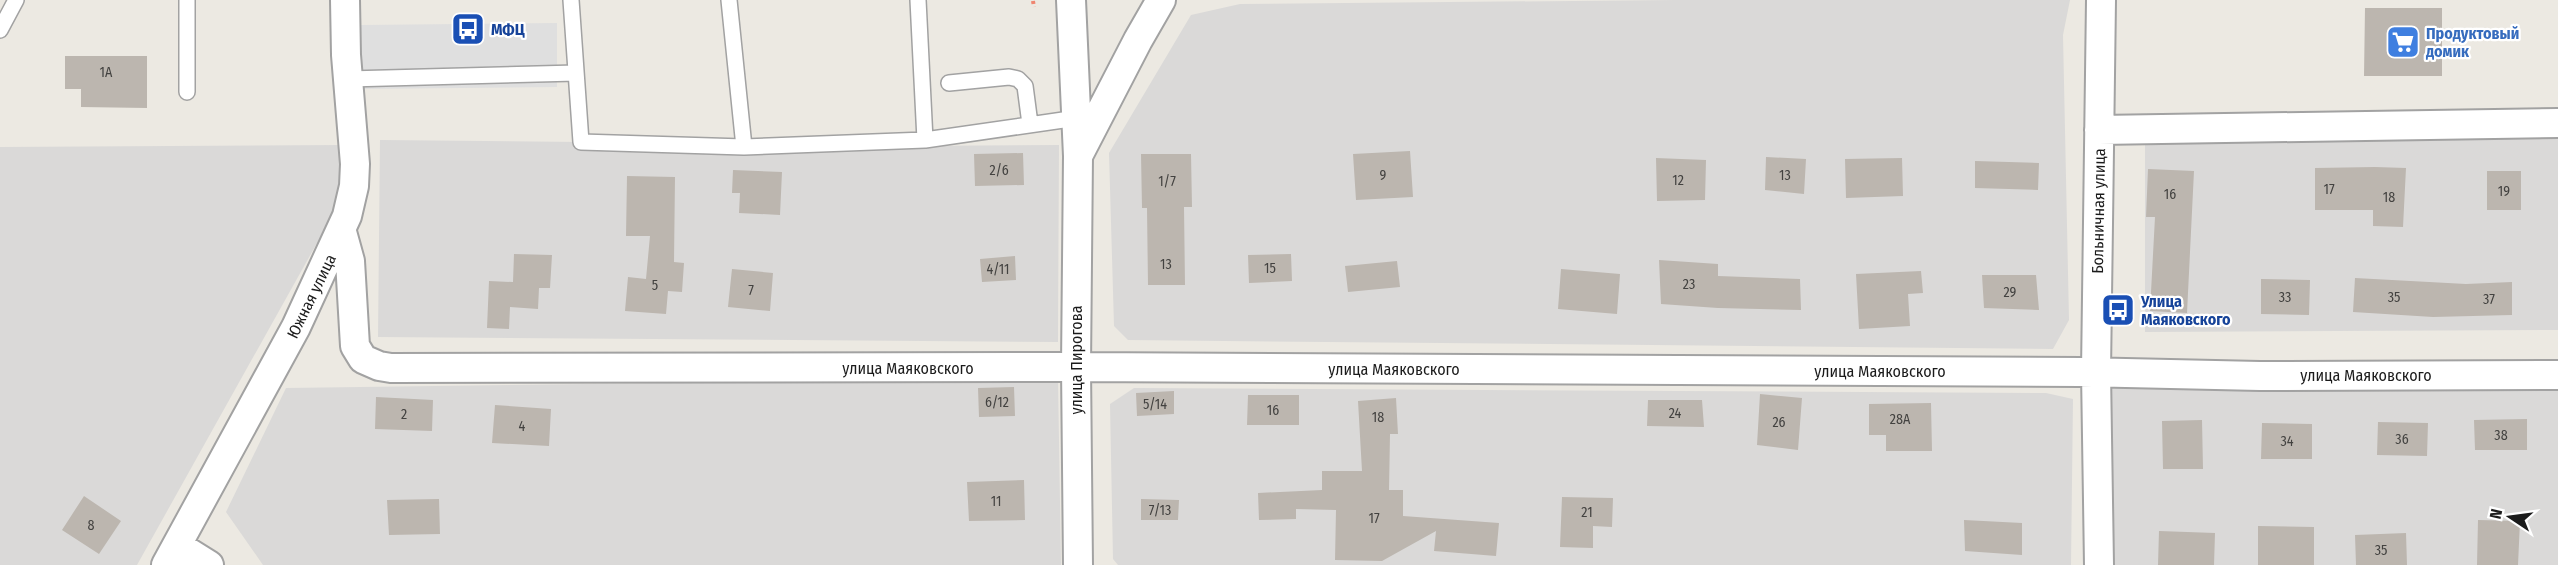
<svg xmlns="http://www.w3.org/2000/svg" width="2558" height="565" font-family="'Fira Sans Condensed',sans-serif">
<rect width="100%" height="100%" fill="#ece9e2"/>
<path fill="#dad9d8" d="M1675 0H2070L2063 35 2069 320 2053 349 1128 340 1114 326 1109 153 1191 15 1240 4Z
M2558 122V330L2145 332V124Z
M380 140 581 142 744 147 1059 145 1058 342 378 337Z
M344 145 355 175 137 565H0V147Z
M2096 372 2558 375V565H2099Z
M1058 378 1061 565H263L226 512 286 388Z
M1134 388 2046 393 2073 399 2071 565H1118L1113 559 1110 404Z"/>
<path fill="#dfdfdf" d="M557 23V87L362 89 361 25Z"/>
<path fill="#bcb6af" d="M2365 8H2442V76H2364Z
M65 56H147V108L81 107V89H65Z
M1410 151 1413 197 1356 200 1353 154Z
M1023 153 1024 185 975 186 974 154Z
M1141 154H1191L1192 207H1184L1185 285H1148L1147 208H1142Z
M1766 157 1806 159 1804 194 1765 190Z
M1656 158 1706 160 1705 200 1657 201Z
M1902 158 1903 196 1846 198 1845 159Z
M1975 161 2039 163 2038 190 1975 188Z
M2375 167 2406 168 2403 227 2373 226V210H2315V168Z
M2148 169 2194 171 2187 313 2150 311 2155 217H2146Z
M733 170 782 172 780 215 739 213 740 193H732Z
M2487 171H2521V210H2487Z
M627 176 675 177 674 262 684 263 682 292 668 291 666 314 625 311 628 277 646 279 650 236H626Z
M514 254 552 255 550 288H539L538 309 510 307 509 329 487 328 489 281 513 282Z
M1291 254 1292 281 1249 283 1248 255Z
M1015 256 1016 280 982 282 980 259Z
M1659 260 1718 264V276L1800 279 1801 310 1718 308 1661 304Z
M1397 261 1400 287 1348 292 1345 266Z
M732 269 773 273 770 311 728 307Z
M1561 269 1620 274 1617 314 1558 309Z
M1921 271 1923 293 1908 294 1910 326 1859 329 1856 274Z
M1982 275H2036L2039 310 1984 308Z
M2355 278 2466 284 2512 282V315L2433 317 2353 312Z
M2261 279 2310 280 2309 315 2261 314Z
M1014 387 1015 416 979 417 978 388Z
M1174 391V414L1137 416 1136 393Z
M1760 394 1802 398 1798 450 1757 445Z
M1248 395H1299V425H1247Z
M376 397 433 400 432 431 375 429Z
M1396 398 1398 434H1390L1389 490H1403V516L1499 523 1496 556 1434 551 1436 531 1382 561 1335 560 1336 510 1296 509V519L1259 520 1258 493 1322 490V471H1362L1358 401Z
M1648 400H1702L1704 427 1647 426Z
M1931 403 1932 451H1886V435H1869V404Z
M495 405 551 409 549 446 492 443Z
M2527 419V450H2475L2474 420Z
M2202 420 2203 469H2163L2162 421Z
M2378 422 2428 423 2427 456 2377 455Z
M2262 423 2312 424V459H2261Z
M1024 480 1025 520 969 521 967 482Z
M84 496 121 521 99 554 62 530Z
M1562 497 1613 498 1612 527 1593 526V548L1560 547Z
M439 499 440 534 389 535 387 500Z
M1141 499 1179 500 1178 520H1141Z
M1964 520 2022 523V555L1965 551Z
M2478 520 2520 521 2518 565H2477Z
M2258 526 2314 527V565H2258Z
M2159 531 2215 533 2214 565H2158Z
M2406 533 2407 565H2356L2355 535Z"/>
<g fill="none" stroke-linecap="round" stroke-linejoin="round">
<defs>
<path id="service" d="M187 0V92
M571 0 581 142 744 147 925 140 1077 118
M729 0 744 147
M918 0 925 140
M0 30 16 0
M348 79 576 73
M949 83 1009 77 1018 79 1025 86 1030 124"/>
<path id="minor" d="M1071 0 1078 156 1076 367 1078 565
M2099 130 2558 123
M1079 154 1138 40 1161 0
M342 232 350 261 355 346 363 359 379 366 391 368 1076 367 2081 372 2260 376 2558 375
M177 545 209 565
M166 565 296 327 347 216 354 186 355 164 346 55 345 0
M2099 565 2096 372 2101 0"/>
</defs>
<use href="#service" stroke="#a2a2a2" stroke-width="18"/>
<use href="#minor" stroke="#a2a2a2" stroke-width="32"/>
<path stroke="#ef8570" stroke-width="4" stroke-dasharray="3 3" stroke-linecap="butt" d="M1033 1 1034 7"/>
<use href="#service" stroke="#fff" stroke-width="15"/>
<use href="#minor" stroke="#fff" stroke-width="28"/>
</g>
<defs>
<symbol id="bus-square" viewBox="-11 -11 22 22"><rect x="-9" y="-9" width="18" height="18" rx="4" fill="#1a4fb4" stroke="#fff"/><path d="M-5-6H5V4H4V6H2V4H-2V6H-4V4H-5ZM-3.5-4V0h7V-4ZM-3.5 1.2v1.5H-2V1.2ZM2 1.2v1.5H3.5V1.2Z" fill="#fff"/></symbol>
<symbol id="supermarket-square" viewBox="-11 -11 22 22"><rect x="-9" y="-9" width="18" height="18" rx="4" fill="#3f7fe0" stroke="#fff"/><path d="M-6-5.5h2.5l.6 2H6L4.5 2H-2.5L-4.4-4H-6ZM-1.5 3.2a1.3 1.3 0 1 0 .1 0ZM3 3.2a1.3 1.3 0 1 0 .1 0Z" fill="#fff"/></symbol>
</defs>
<g fill-rule="evenodd">
<use href="#bus-square" x="449" y="10" width="38" height="38"/>
<use href="#supermarket-square" x="2384" y="23" width="38" height="38"/>
<use href="#bus-square" x="2099" y="291" width="38" height="38"/>
</g>
<g text-anchor="middle" stroke-width="4.5" stroke-linejoin="round" paint-order="stroke">
<g font-size="14" fill="#434240">
<text x="106" y="77">1А</text>
<text x="999" y="175">2/6</text>
<text x="1383" y="180">9</text>
<text x="1785" y="180">13</text>
<text x="1678" y="185">12</text>
<text x="1167" y="186">1/7</text>
<text x="2329" y="194">17</text>
<text x="2504" y="196">19</text>
<text x="2170" y="199">16</text>
<text x="2389" y="202">18</text>
<text x="1166" y="269">13</text>
<text x="1270" y="273">15</text>
<text x="998" y="274">4/11</text>
<text x="1689" y="289">23</text>
<text x="655" y="290">5</text>
<text x="751" y="295">7</text>
<text x="2010" y="297">29</text>
<text x="2285" y="302">33</text>
<text x="2394" y="302">35</text>
<text x="2489" y="304">37</text>
<text x="997" y="407">6/12</text>
<text x="1155" y="409">5/14</text>
<text x="1273" y="415">16</text>
<text x="1675" y="418">24</text>
<text x="404" y="419">2</text>
<text x="1378" y="422">18</text>
<text x="1900" y="424">28А</text>
<text x="1779" y="427">26</text>
<text x="522" y="431">4</text>
<text x="2501" y="440">38</text>
<text x="2402" y="444">36</text>
<text x="2287" y="446">34</text>
<text x="996" y="506">11</text>
<text x="1160" y="515">7/13</text>
<text x="1587" y="517">21</text>
<text x="1374" y="523">17</text>
<text x="91" y="530">8</text>
<text x="2381" y="555">35</text>
</g>
<g font-size="16" font-weight="bold" fill="#164399" stroke="#fff" text-anchor="start">
<text x="491" y="35">МФЦ</text>
<text x="2141" y="307">Улица<tspan x="2141" dy="18">Маяковского</tspan></text>
</g>
<g font-size="16" font-weight="bold" fill="#366cbe" stroke="#fff" text-anchor="start">
<text x="2426" y="39">Продуктовый<tspan x="2426" dy="18">домик</tspan></text>
</g>
<g font-size="16" fill="#1b1b1b" stroke="#fff">
<text transform="translate(2098 211) rotate(-89)" y="6">Больничная улица</text>
<text transform="translate(311 296) rotate(-64)" y="6">Южная улица</text>
<text transform="translate(1076 360) rotate(-90)" y="6">улица Пирогова</text>
<text x="908" y="374">улица Маяковского</text>
<text x="1394" y="375">улица Маяковского</text>
<text x="1880" y="377">улица Маяковского</text>
<text x="2366" y="381">улица Маяковского</text>
</g>
</g>
<g transform="translate(2510 517) rotate(283)" stroke="#ffffff" stroke-width="4.5" paint-order="stroke">
<path d="M0-4.5L10 22L0 15L-10 22Z" fill="#1b1b1b"/>
<text y="-9" font-size="16" font-weight="bold" text-anchor="middle" fill="#1b1b1b">N</text>
</g>
</svg>
